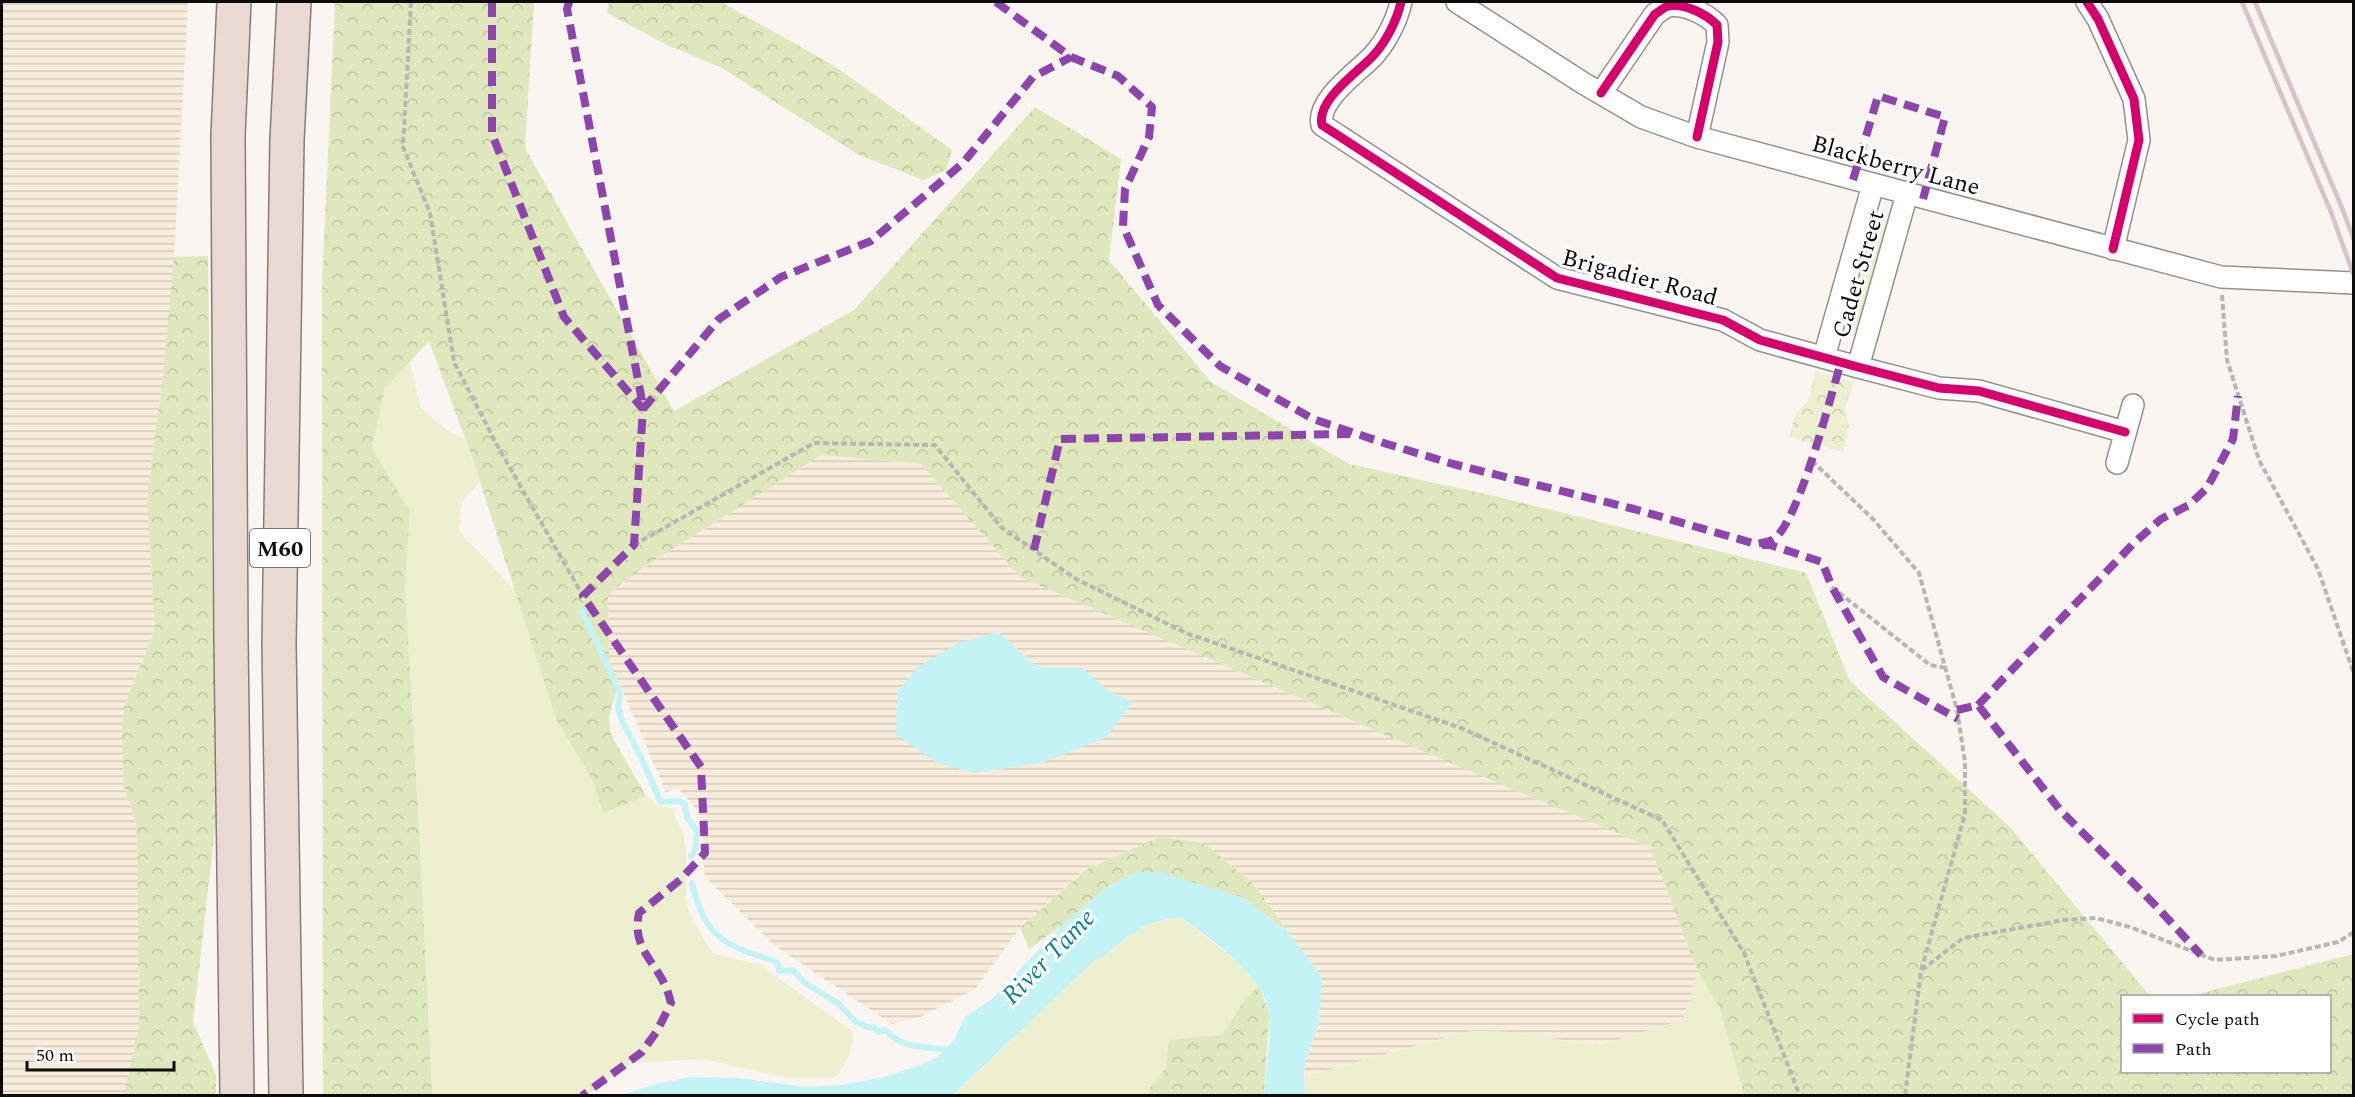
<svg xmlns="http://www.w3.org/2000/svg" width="2355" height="1097" font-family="Spectral,serif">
<defs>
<pattern id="farmland-rules" width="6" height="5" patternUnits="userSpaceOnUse" patternTransform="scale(1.5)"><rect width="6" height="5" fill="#f8eddb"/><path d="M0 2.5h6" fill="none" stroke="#d3cabb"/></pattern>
<pattern id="forest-crowns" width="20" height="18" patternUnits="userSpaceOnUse" patternTransform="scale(1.5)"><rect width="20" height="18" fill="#dee8bc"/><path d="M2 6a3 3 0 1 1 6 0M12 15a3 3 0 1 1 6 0" fill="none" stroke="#bdc6a0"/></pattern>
<pattern id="park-crowns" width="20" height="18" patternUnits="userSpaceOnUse" patternTransform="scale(1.5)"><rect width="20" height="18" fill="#ecf0ce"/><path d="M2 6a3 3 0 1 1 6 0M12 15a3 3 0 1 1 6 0" fill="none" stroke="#c9cdb0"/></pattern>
</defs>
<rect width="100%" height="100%" fill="#faf5f0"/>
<path fill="url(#farmland-rules)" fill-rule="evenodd" d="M2 2H188L172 295 163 376 147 497 155 630 125 703 124 787 137 828 139 1026 124 1095 2 1096Z
M821 455 921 464 1020 577 1404 743 1650 847 1698 972 1683 1020 1597 1046 1515 1032 1470 1031 1305 1076 1304 1066 1319 1023 1321 977 1253 883 1204 843 1159 837 1086 869 1020 928 975 989 921 1017 892 1024 775 946 705 877 699 813 678 788 666 792 609 659 608 595 638 571ZM998 632 1038 667 1082 668 1110 692 1133 702 1042 763Z"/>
<path fill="#ecf0ce" d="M1870 219 1889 225 1859 331 1841 326Z
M410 360 420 407 447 430 465 440 480 482 462 502 459 531 515 590 556 719 592 779 603 813 646 796 659 806 675 809 674 816C693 840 683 876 687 904 690 918 706 941 713 954L759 964 852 1031C854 1051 847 1063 834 1078H787L703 1059 667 1061 634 1063 588 1095H432L419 828 405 587 410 511 372 448 385 388Z
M1181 917 1239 963 1259 986 1244 1001 1222 1035 1170 1040 1166 1068 1148 1091 1149 1095 953 1096 1093 962C1109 953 1121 941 1136 931 1149 922 1166 919 1181 917Z
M1698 972 1720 1009 1744 1095 1305 1096V1076L1470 1031 1515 1032 1597 1046 1683 1020Z"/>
<path fill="url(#forest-crowns)" d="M335 2H534L525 148 674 411 854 310 1035 107 1121 159 1109 260 1211 382 1349 464 1499 497 1806 573 1850 681 2010 827 2150 996H2122V1072H2330V996H2191L2353 954V1095H1744L1720 1009 1698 972 1650 847 1404 743 1020 577 921 464 821 455 638 571 608 595 609 659 619 683 609 716 611 735 646 796 603 813 592 779 556 719 473 460 429 341 385 388 372 448 410 511 405 587 419 828 432 1095H323L322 284Z
M609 2H721L833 65 952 150 946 170 923 180 857 154 722 68 665 44 607 13Z
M208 256 216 821 193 1022 216 1075V1095H124L139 1025 137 828 124 787 122 730 125 703 155 630 147 497 163 376 174 257Z
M1159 837 1204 843 1253 883 1288 932 1242 897 1106 888 1060 927 1029 949 1020 928 1087 869Z
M1259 986 1269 1014 1264 1095 1149 1096 1148 1091 1166 1068 1169 1040 1222 1035 1244 1001Z"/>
<path fill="url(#park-crowns)" d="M1815 372 1854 382 1845 408 1849 428 1843 452 1789 437 1796 413 1808 402Z"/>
<path fill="#c4f3f6" d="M998 632 1038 667 1082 668 1110 692 1133 702 1107 737 1042 763 974 773 937 763 896 735 897 692 918 667 958 643Z
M1138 872H1159L1242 897 1288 932 1322 977 1319 1023 1304 1066 1305 1095H1264C1266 1071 1271 1040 1269 1016 1266 975 1211 940 1181 917 1166 919 1149 922 1136 931 1121 941 1109 953 1093 962L953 1095H622L656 1084 690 1077 739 1078 804 1087 841 1085 888 1076 928 1062 940 1055 954 1040 965 1017 991 1000 1060 927 1106 888Z"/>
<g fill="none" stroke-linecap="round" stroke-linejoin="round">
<path stroke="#c4f3f6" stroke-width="6" d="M582 611 620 693 618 708 623 723 641 757 659 798 661 802 679 801 685 804 687 818 697 831 695 851 691 856
M692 883C705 936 722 945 772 960L778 964 779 971 793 970 805 983 838 1003 856 1022 868 1027H874L878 1032 886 1030C899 1049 933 1048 954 1050"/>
<defs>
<path id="minor" d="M1401 2C1397 20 1386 42 1373 56 1358 72 1316 100 1322 125L1557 278 1723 320 1760 340 1858 367 1939 388 1979 391 2125 432
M1457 2 1583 83 1641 117 1697 137 2221 277 2354 283
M2087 2 2098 19 2134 99 2139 140 2113 249
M1601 93 1655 14C1659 12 1664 7 1668 6 1685 3 1706 14 1717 25L1718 42 1697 137
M1824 357 1873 185
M1858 367 1907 194
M2117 463 2133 405"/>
<path id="motorway" d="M234 2 228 135 231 640 237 1096
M286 1096 279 644 287 140 294 2"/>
</defs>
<use href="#minor" stroke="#93918f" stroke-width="24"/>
<use href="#motorway" stroke="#807e7c" stroke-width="36"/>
<path stroke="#b7b6b5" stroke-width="4" stroke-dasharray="6 3" stroke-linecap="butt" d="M411 2 403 147 430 213 454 362 497 445 583 596
M2222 295 2227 360 2259 460 2318 569 2354 674
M1812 461 1873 519 1919 573 1957 710 1965 762V814L1921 971 1905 1096
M634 545 814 443 935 445 1002 528 1076 579 1186 633 1461 728 1662 820 1744 953 1800 1096
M1832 587 1930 665 1946 668
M1922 970 1963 938 2064 920 2096 918 2130 927 2215 960 2276 956 2338 942 2354 932
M1531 1096H1554"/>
<use href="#minor" stroke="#fefefd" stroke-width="21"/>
<use href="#motorway" stroke="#ead8d3" stroke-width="33"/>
<path stroke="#d8c3c9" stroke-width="4.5" d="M2242 2 2331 212 2354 276
M2255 2 2342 208 2354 240"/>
<path stroke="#8e44ad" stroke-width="8" stroke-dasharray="15 8" stroke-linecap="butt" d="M492 2V134L564 317 643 409 634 545 583 596 701 767 705 853 680 880 639 913C632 947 652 958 665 985 668 990 669 997 671 1003L657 1031 642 1052 582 1096
M569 2 567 9 643 406
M996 2 1071 57 1118 76 1152 107 1149 137 1125 189 1123 226 1158 305 1220 366 1313 419 1387 444 1453 464 1634 509 1756 544C1761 543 1770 542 1774 539 1799 521 1831 395 1841 362
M1853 180 1878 96 1945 117 1923 199
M643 409 719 319 781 277 871 241 963 163 1033 77 1071 57
M1762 545H1770L1822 562 1832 587 1883 677 1958 719
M1034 550 1060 439 1350 434
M1978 705 2134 543 2161 519 2189 505 2207 488 2233 439 2238 396
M1957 710 1978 705 2060 810 2155 905 2201 955"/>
<defs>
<path id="cycleway" d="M1401 2C1397 20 1386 42 1373 56 1358 72 1316 100 1322 125L1557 278 1723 320 1760 340 1858 367 1939 388 1979 391 2125 432
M2087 2 2098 19 2134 99 2139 140 2113 249
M1601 93 1655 14C1659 12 1664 7 1668 6 1685 3 1706 14 1717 25L1718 42 1697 137"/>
</defs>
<use href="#cycleway" stroke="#fff" stroke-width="13"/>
<use href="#cycleway" stroke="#d6006c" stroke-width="9"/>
</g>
<g text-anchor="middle" stroke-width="6" stroke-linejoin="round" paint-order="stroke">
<rect fill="#fff" stroke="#555" stroke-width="1.5" x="250" y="529" width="60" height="38" rx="4.5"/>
<g font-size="22" font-weight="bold" fill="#0c0c0c">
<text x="280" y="556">M60</text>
</g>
<g font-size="24" fill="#0c0c0c" stroke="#fff">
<text transform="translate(1896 165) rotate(15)" y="8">Blackberry Lane</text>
<text transform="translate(1858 274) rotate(-74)" y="8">Cadet Street</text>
<text transform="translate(1640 277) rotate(15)" y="8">Brigadier Road</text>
</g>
<g font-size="26" font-style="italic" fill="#0f8095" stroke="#fff">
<text transform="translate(1048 956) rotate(-46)" y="9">River Tame</text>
</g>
</g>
<rect width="2355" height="1097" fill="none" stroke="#0c0c0c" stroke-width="6"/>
<rect x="2121" y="995" width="210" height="78" fill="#ffffff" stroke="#9e9e9e" stroke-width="1.5"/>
<rect x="2133" y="1014" width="30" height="9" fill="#d6006c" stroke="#9e9e9e" stroke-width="1.5"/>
<text x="2175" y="1025" font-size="18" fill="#0c0c0c">Cycle path</text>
<rect x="2133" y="1044" width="30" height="9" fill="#8e44ad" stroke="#9e9e9e" stroke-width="1.5"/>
<text x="2175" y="1055" font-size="18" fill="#0c0c0c">Path</text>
<path d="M27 1061v9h147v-9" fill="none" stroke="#0c0c0c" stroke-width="3"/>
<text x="36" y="1061" font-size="18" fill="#0c0c0c" stroke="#ffffff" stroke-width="4.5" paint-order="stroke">50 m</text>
</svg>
